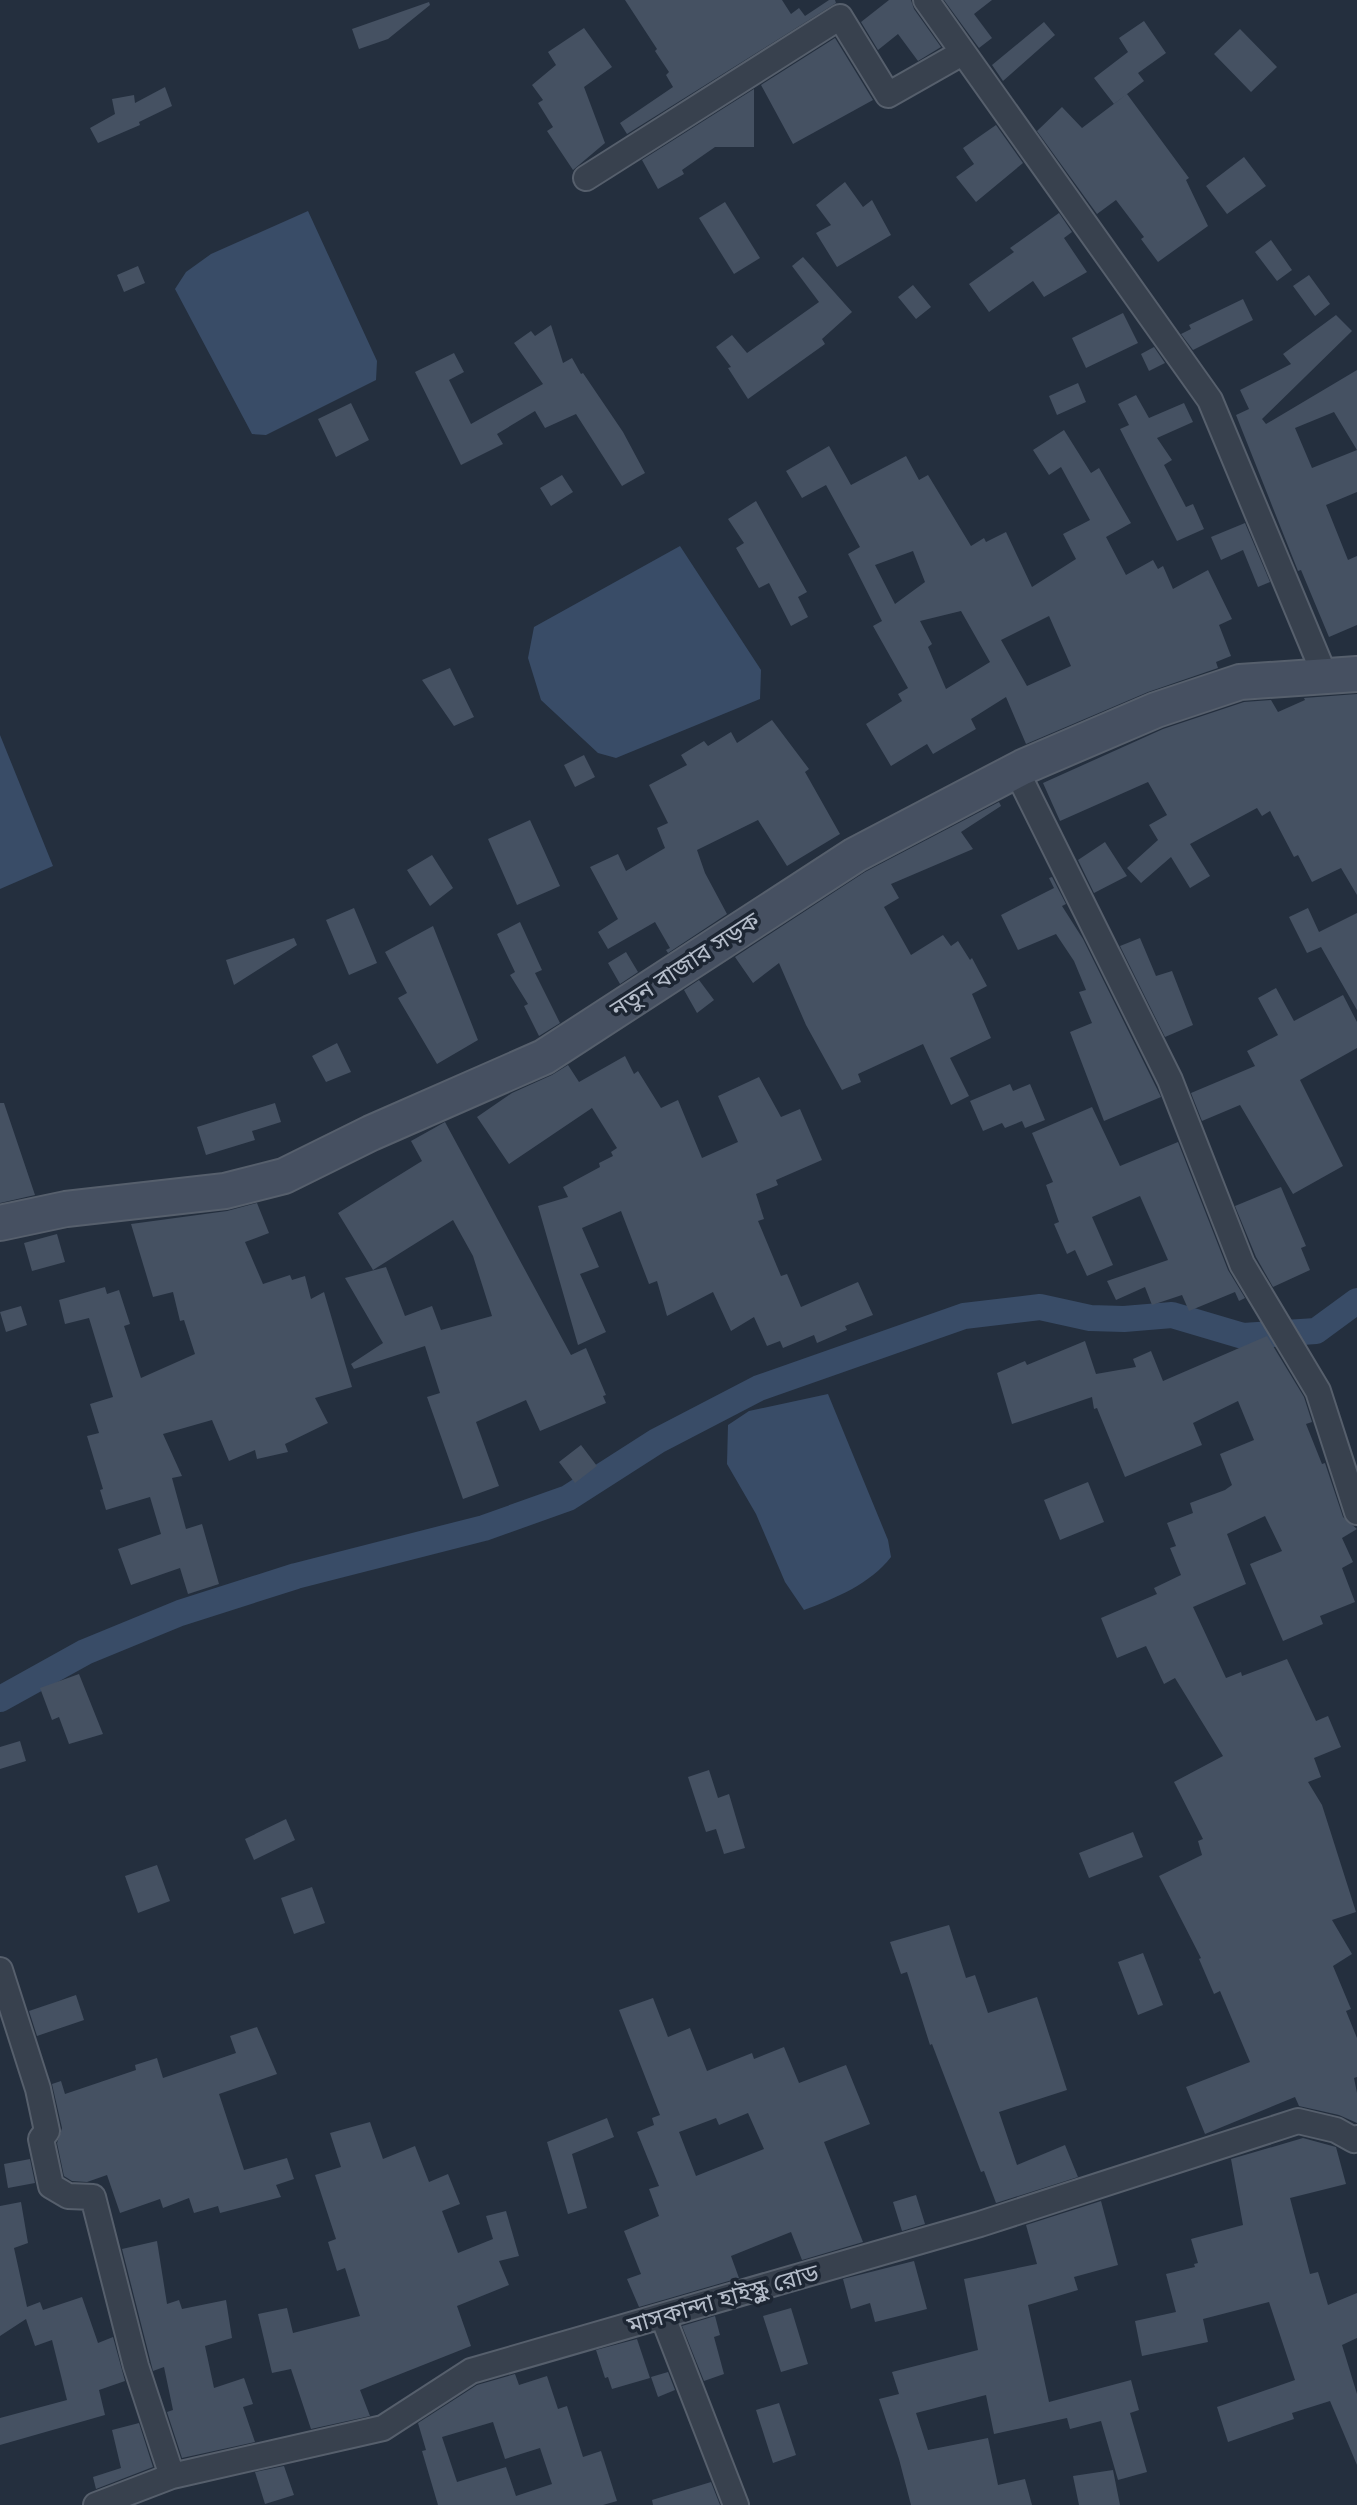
<svg xmlns="http://www.w3.org/2000/svg" width="1357" height="2505" font-family="'PT Sans','Noto Sans Bengali',sans-serif">
<rect width="100%" height="100%" fill="#242f3e"/>
<path fill="#394c67" d="M308 211 377 361 376 380 266 435 252 434 175 289 186 272 211 254Z
M680 546 761 670 760 699 616 758 598 753 541 700 528 658 534 627Z
M0 735 53 866 0 889Z
M828 1394 888 1540 891 1557C870 1584 836 1598 804 1610L785 1582 756 1514 727 1464 728 1425 749 1411Z"/>
<g fill="none" stroke-linecap="round" stroke-linejoin="round">
<path stroke="#394c67" stroke-width="26" d="M0 1699 85 1652 180 1613 296 1576 484 1528 568 1498 657 1441 759 1388 964 1316 1040 1307 1090 1318 1124 1319 1172 1315 1243 1336 1316 1331 1357 1301"/>
</g>
<path fill="#455162" fill-rule="evenodd" d="M625 0H782L791 14 799 8 805 16 829 0H835L836 3 627 134 620 123 673 87 666 75 669 72 655 51 657 49Z
M889 0H911L914 9 941 47 918 61 898 34 878 50 861 22Z
M944 0H992L974 14 992 38 979 48Z
M429 2 430 5 388 39 359 49 352 29Z
M1144 21 1166 53 1138 73 1144 81 1114 104 1094 78 1128 52 1119 38Z
M1044 22 1055 35 1003 81 992 65Z
M584 28 612 67 584 87 605 143 573 170 547 131 553 127 538 103 543 100 532 85 556 65 548 52Z
M1240 29 1277 67 1251 92 1214 54Z
M835 38 873 100 793 144 761 85Z
M165 87 172 106 139 122 140 125 98 143 90 128 115 114 112 99 134 95 135 103Z
M754 89V147H715L682 170 684 174 658 189 642 160Z
M1127 94 1189 178 1186 180 1208 226 1158 262 1141 239 1144 237 1116 200 1097 214 1037 131 1062 107 1082 128Z
M996 125 1023 163 976 202 956 177 974 164 963 148Z
M1244 157 1266 186 1227 214 1206 186Z
M845 182 863 207 872 200 891 235 837 267 816 233 831 225 816 205Z
M725 202 760 258 734 274 699 218Z
M1059 213 1072 232 1064 238 1087 272 1044 297 1033 281 989 312 969 284 1014 252 1010 248Z
M1271 240 1292 270 1277 281 1255 252Z
M803 257 852 312 822 339 825 344 748 399 728 368 731 367 716 347 732 335 747 353 819 302 792 266Z
M138 266 145 283 124 292 117 275Z
M1309 275 1330 304 1315 316 1293 286Z
M913 285 931 307 916 319 898 297Z
M1243 299 1253 320 1193 350 1181 334 1191 329 1189 325Z
M1123 313 1138 343 1086 368 1072 338Z
M1336 315 1352 331 1262 419 1266 424 1357 370V492L1326 505 1348 560 1357 556V625L1329 637 1301 570 1298 571 1236 415 1249 409 1240 390 1291 364 1283 354ZM1334 412 1357 450 1312 468 1295 428Z
M551 325 563 363 572 358 581 374 583 373 623 432 645 473 622 486 576 414 545 428 535 411 497 434 503 444 461 465 415 372 454 353 464 372 449 380 471 424 543 384 514 343 531 331 535 336Z
M1154 347 1165 363 1149 371 1141 354Z
M1078 383 1086 402 1057 415 1049 396Z
M1136 395 1149 418 1184 403 1193 422 1157 438 1172 460 1164 465 1186 507 1193 504 1204 529 1177 541 1120 429 1129 425 1118 404Z
M351 403 369 440 336 457 318 419Z
M1064 430 1091 473 1099 468 1131 523 1106 537 1126 575 1153 560 1158 569 1163 566 1173 589 1208 570 1232 619 1219 625 1231 656 1216 662 1218 668 1148 692 1026 744 1006 697 971 719 976 729 933 754 927 744 891 766 866 724 902 701 898 694 908 688 873 626 882 621 848 554 860 547 826 485 802 498 786 471 829 446 851 485 906 456 919 480 928 475 971 546 984 538 986 542 1006 532 1032 587 1076 559 1063 534 1090 520 1061 467 1049 475 1033 450ZM913 551 925 582 895 604 875 565ZM961 611 990 662 946 689 928 647 932 644 920 621ZM1049 616 1071 666 1027 686 1001 640Z
M562 475 573 492 551 506 540 488Z
M756 501 807 592 798 597 808 617 791 626 769 583 759 588 736 548 744 543 728 519Z
M1245 523 1270 582 1258 587 1243 550 1221 560 1211 537Z
M450 668 474 717 454 726 422 680Z
M1357 694V895L1341 868 1312 882 1298 855 1294 857 1270 811 1262 816 1257 808 1190 844 1210 876 1190 888 1171 857 1141 883 1127 868 1158 840 1149 825 1167 815 1148 782 1060 821 1043 783 1163 729 1244 702 1271 700 1278 712 1305 700 1304 698Z
M772 720 809 769 805 772 840 834 787 866 758 820 697 850 705 873 727 914 668 953 666 950 670 948 655 922 608 949 598 932 618 919 590 867 618 854 626 871 665 848 657 828 668 823 649 785 687 765 681 755 704 741 708 746 731 732 737 743Z
M584 755 595 777 575 787 564 765Z
M999 802 1001 806 961 832 973 849 891 884 899 898 884 907 911 955 943 935 951 946 958 941 970 960 972 958 987 986 972 994 991 1038 950 1058 969 1096 951 1105 923 1044 858 1074 861 1082 842 1090 806 1025 779 963 753 983 735 957 865 872Z
M530 820 560 886 517 905 488 839Z
M1105 842 1127 876 1094 893 1078 860Z
M432 855 453 888 430 906 407 870Z
M1052 877 1066 904 1062 906 1083 939 1161 1097 1104 1121 1070 1032 1092 1023 1079 992 1086 990 1074 961 1056 934 1018 950 1001 915 1054 888 1049 878Z
M354 908 377 963 349 975 326 920Z
M1308 908 1319 932 1357 913V1010L1321 947 1307 953 1289 917Z
M520 922 542 970 535 973 560 1023 539 1036 524 1006 528 1004 510 975 515 972 497 934Z
M433 926 478 1040 437 1064 398 998 407 993 385 952Z
M294 938 297 945 234 985 226 960Z
M1140 938 1156 976 1172 971 1193 1025 1165 1037 1120 946Z
M626 952 638 972 620 984 608 963Z
M699 980 714 1000 697 1013 684 990Z
M1276 988 1294 1021 1343 995 1357 1022V1048L1300 1080 1343 1166 1293 1194 1240 1105 1202 1121 1191 1093 1255 1066 1247 1051 1278 1035 1258 998Z
M337 1043 351 1072 326 1082 312 1056Z
M625 1056 634 1074 638 1071 661 1108 678 1100 702 1158 738 1142 718 1096 759 1077 781 1117 800 1109 822 1160 776 1180 778 1185 756 1194 764 1219 758 1221 781 1276 787 1274 801 1307 858 1282 873 1315 845 1326 847 1330 817 1343 814 1335 783 1348 780 1341 767 1346 754 1317 731 1331 713 1292 667 1316 657 1281 649 1284 621 1211 582 1228 599 1267 580 1274 606 1332 578 1345 538 1206 568 1197 563 1187 600 1167 599 1163 613 1156 611 1152 617 1148 592 1108 509 1164 477 1117 512 1093 552 1075 568 1065 579 1082Z
M1010 1084 1013 1091 1030 1084 1045 1120 1025 1128 1022 1121 1005 1128 1002 1123 983 1131 970 1101Z
M0 1103H4L35 1195 0 1203Z
M275 1103 281 1122 252 1131 255 1140 206 1155 197 1127Z
M1092 1107 1120 1166 1178 1142 1228 1270 1245 1298 1239 1301 1235 1292 1189 1311 1182 1295 1152 1305 1145 1287 1116 1300 1107 1281 1168 1260 1140 1196 1092 1217 1113 1265 1087 1276 1075 1250 1067 1254 1054 1224 1059 1222 1046 1185 1053 1182 1032 1133Z
M445 1122 571 1355 586 1348 606 1395 603 1396 606 1403 540 1431 526 1400 476 1422 499 1486 463 1499 427 1397 440 1393 425 1346 354 1369 351 1364 383 1343 345 1278 386 1267 405 1316 432 1306 441 1330 492 1316 473 1256 453 1220 373 1270 338 1213 422 1161 411 1141Z
M1281 1187 1306 1246 1301 1248 1310 1270 1273 1287 1256 1257 1235 1206Z
M257 1203 269 1233 245 1242 263 1284 290 1275 292 1280 305 1276 311 1299 324 1292 352 1387 315 1398 328 1423 285 1444 288 1452 257 1459 255 1450 229 1461 212 1420 163 1434 182 1476 172 1478 186 1529 202 1524 219 1584 188 1594 180 1568 131 1585 118 1549 161 1534 150 1497 106 1510 100 1490 103 1489 87 1436 99 1433 90 1404 113 1397 89 1318 65 1324 59 1300 105 1287 107 1294 119 1290 130 1324 124 1326 141 1378 195 1354 184 1320 180 1321 173 1292 153 1297 131 1224 227 1211Z
M57 1234 65 1262 32 1271 24 1243Z
M21 1306 27 1325 6 1332 0 1312Z
M1267 1336 1304 1397 1312 1422 1306 1424 1322 1464 1325 1463 1343 1517 1357 1529 1342 1538 1353 1562 1342 1568 1355 1602 1320 1616 1323 1624 1283 1641 1250 1564 1282 1551 1265 1516 1227 1534 1246 1584 1193 1607 1226 1678 1241 1672 1242 1676 1287 1659 1316 1721 1328 1716 1341 1747 1314 1758 1321 1777 1308 1782 1322 1805 1356 1912 1332 1920 1352 1954 1333 1966 1351 2009 1346 2011 1357 2038V2077L1354 2078 1357 2093V2123L1339 2115 1299 2106 1295 2097 1205 2134 1186 2087 1250 2062 1220 1991 1214 1994 1199 1959 1201 1958 1159 1876 1202 1855 1198 1841 1203 1839 1174 1782 1223 1756 1175 1678 1164 1684 1146 1646 1117 1658 1101 1618 1157 1594 1154 1588 1181 1575 1170 1548 1176 1546 1167 1523 1193 1513 1190 1503 1225 1490 1232 1485 1220 1454 1254 1440 1238 1401 1193 1423 1202 1445 1125 1477 1097 1408 1094 1409 1092 1397 1012 1424 997 1373 1025 1361 1027 1365 1085 1341 1096 1374 1136 1367 1133 1359 1151 1351 1163 1381Z
M581 1445 597 1466 575 1483 559 1462Z
M1088 1482 1104 1522 1060 1540 1044 1500Z
M79 1674 103 1734 69 1744 59 1717 52 1720 40 1688Z
M20 1741 26 1761 0 1769V1747Z
M709 1770 718 1798 729 1794 745 1848 724 1854 716 1829 706 1832 688 1777Z
M286 1819 295 1840 254 1860 245 1839Z
M1133 1832 1143 1857 1089 1878 1079 1853Z
M157 1865 170 1901 138 1913 125 1876Z
M312 1887 325 1923 294 1934 281 1898Z
M949 1925 966 1978 975 1975 988 2013 1037 1997 1067 2090 999 2112 1017 2165 1065 2145 1078 2177 996 2203 984 2171 981 2172 932 2044 930 2045 907 1972 901 1974 890 1942Z
M1143 1953 1163 2005 1138 2015 1118 1962Z
M76 1995 84 2020 37 2036 29 2011Z
M653 1998 668 2037 690 2028 707 2071 752 2053 754 2059 784 2047 799 2083 846 2065 870 2124 824 2142 863 2242 802 2260 791 2232 731 2256 739 2278 639 2307 627 2279 641 2274 624 2231 659 2216 649 2189 659 2186 637 2132 654 2125 652 2118 660 2115 619 2010ZM748 2113 764 2149 696 2176 679 2132 716 2118 719 2125Z
M257 2027 277 2074 219 2094 244 2170 287 2158 294 2179 276 2185 281 2197 220 2213 218 2206 194 2213 189 2198 163 2208 160 2199 120 2213 107 2175 87 2182 72 2181 64 2176 57 2143 62 2128 52 2084 61 2081 65 2094 136 2070 135 2065 157 2058 163 2078 236 2053 230 2036Z
M607 2118 614 2137 572 2154 587 2208 568 2214 547 2142Z
M370 2122 383 2159 415 2146 429 2182 448 2174 460 2204 442 2211 458 2253 493 2239 486 2216 506 2211 519 2256 499 2261 509 2285 457 2306 471 2346 360 2390 370 2416 311 2429 291 2369 272 2373 258 2314 287 2308 293 2333 360 2316 345 2268 337 2271 328 2242 336 2239 315 2175 341 2167 330 2133Z
M1303 2138 1336 2147 1346 2184 1290 2198 1310 2274 1318 2272 1328 2305 1357 2293V2338L1342 2345 1357 2394V2465L1330 2401 1292 2413 1294 2419 1228 2442 1217 2407 1295 2380 1269 2302 1203 2319 1208 2342 1142 2356 1135 2321 1176 2312 1166 2274 1195 2267 1194 2264 1198 2263 1191 2239 1243 2225 1231 2159Z
M30 2159 35 2183 8 2188 4 2164Z
M916 2195 925 2224 902 2231 893 2202Z
M1101 2201 1118 2265 1074 2277 1078 2290 1028 2305 1049 2402 1131 2380 1139 2410 1130 2413 1147 2472 1118 2480 1101 2421 1070 2429 1067 2418 994 2434 986 2395 916 2413 928 2450 988 2438 998 2485 1025 2479 1032 2505H911L899 2459 879 2399 899 2394 892 2372 978 2350 964 2279 1037 2264 1026 2225Z
M21 2202 28 2243 14 2248 27 2307 40 2302 43 2310 82 2297 98 2343 113 2337 125 2381 99 2390 105 2415 0 2445V2418L67 2400 52 2340 35 2346 26 2319 0 2336V2206Z
M157 2241 167 2304 179 2300 182 2309 226 2300 232 2338 205 2346 214 2388 244 2378 253 2404 243 2407 255 2442 182 2458 167 2412 173 2410 164 2367 153 2371 122 2249Z
M914 2261 927 2309 875 2322 870 2303 851 2309 843 2279Z
M791 2308 808 2364 781 2372 763 2316Z
M715 2316 720 2335 714 2337 724 2374 704 2381 682 2326Z
M637 2339 650 2378 612 2389 608 2377 605 2378 596 2350Z
M668 2372 675 2390 658 2397 651 2377Z
M515 2374 519 2385 547 2376 558 2409 567 2406 583 2457 601 2451 617 2501 603 2505H438L422 2451 426 2450 418 2423 477 2385ZM493 2422 505 2459 540 2448 552 2484 516 2496 506 2467 457 2482 442 2437Z
M779 2403 796 2455 773 2463 756 2410Z
M139 2423 153 2467 96 2489 93 2477 121 2468 112 2430Z
M284 2466 294 2495 265 2504 255 2472Z
M1113 2470 1120 2505H1079L1073 2476Z
M711 2482 720 2505H653L652 2500Z"/>
<g fill="none" stroke-linecap="round" stroke-linejoin="round">
<defs>
<path id="street" d="M926 0 1210 400 1325 676
M586 178 840 17 888 95 962 53
M1016 770 1170 1080 1242 1264 1318 1391 1357 1512
M0 1970 38 2089 47 2131 41 2139 51 2186 68 2196 93 2197 136 2366 172 2476
M663 2317 736 2505
M96 2505 172 2476 383 2428 471 2371 980 2224 1298 2121 1336 2130 1354 2140 1357 2138"/>
<path id="secondary" d="M0 1223 66 1209 225 1191 284 1176 371 1133 544 1057 855 855 1023 767 1156 710 1240 682 1357 674"/>
</defs>
<use href="#street" stroke="#565f6c" stroke-width="28"/>
<use href="#secondary" stroke="#565f6c" stroke-width="38"/>
<use href="#street" stroke="#38414e" stroke-width="24"/>
<use href="#secondary" stroke="#465061" stroke-width="34"/>
</g>
<g text-anchor="middle" stroke-width="7" stroke-linejoin="round" paint-order="stroke">
<g font-size="24" fill="#b4bcc9" stroke="#1d2633">
<text transform="translate(685 965) rotate(-33)" y="8">নতুন বাজার সড়ক</text>
<text transform="translate(723 2299) rotate(-16)" y="8">মাসকান্দা হাইস্কুল রোড</text>
</g>
</g>
</svg>
